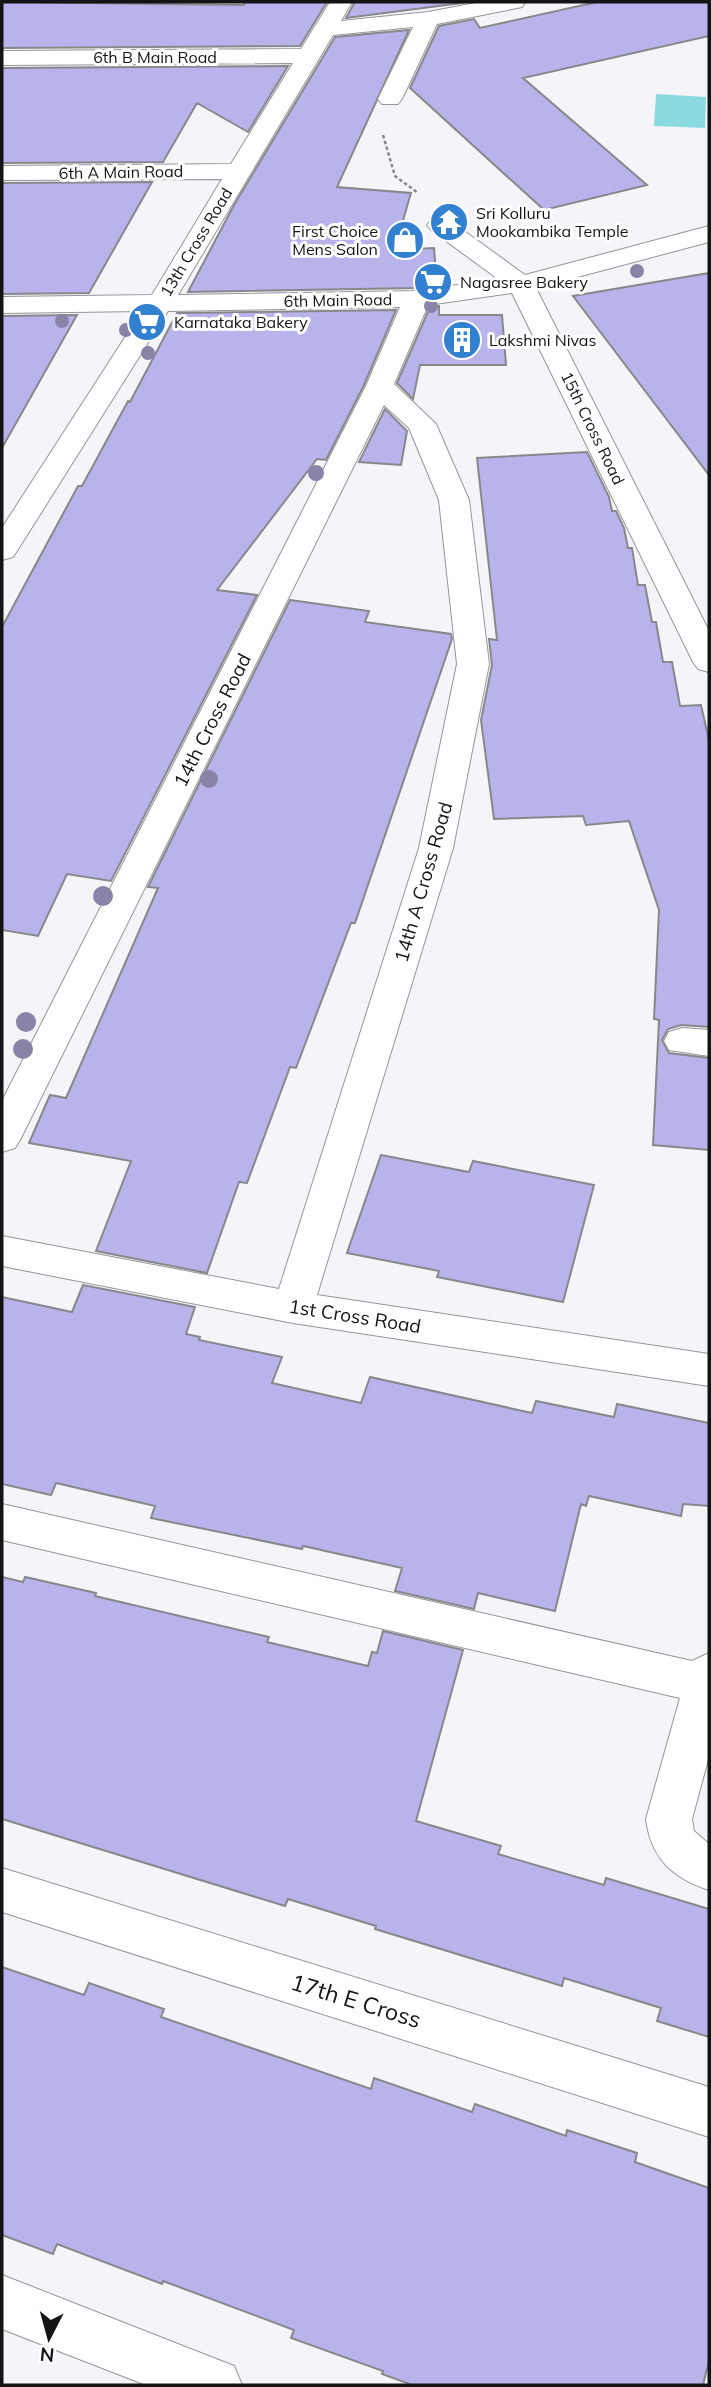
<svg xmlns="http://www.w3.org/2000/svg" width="711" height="2387" font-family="Mulish,sans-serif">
<rect width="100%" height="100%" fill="#f5f5f9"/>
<path fill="#8ad9df" d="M656 94 706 97 705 128 654 126Z"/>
<path fill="#b8b3ea" stroke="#88888c" stroke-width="2" d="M2 2 244 5 245 2H327L300 46 2 48Z
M355 2H461L462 3 346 18Z
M597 2H709V36L523 78 647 185 544 210 410 88 439 26 474 19 480 28Z
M409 30 337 187 411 193 399 234H415V249L434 248 437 285 417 288 188 292 234 205 335 37Z
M288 66 248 132 197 103 163 162 2 163V68Z
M152 182 89 293 2 294V183Z
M709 273V475L573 296Z
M439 306V315H502L506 365H420L413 399 397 383 430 307Z
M396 310 364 385 326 460 317 459 217 590 257 595 111 881 67 874 38 936 2 930V627L78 486H82L128 401 130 402 177 313Z
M77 315 2 448V316Z
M385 409 407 431 401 465 359 462Z
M587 452 609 497 612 511H616L624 528 628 548H632L638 585H645L652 622H656L663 662H672L680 706 701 705 709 740V1027L681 1025 668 1029 662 1040 669 1053 709 1058V1150L653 1145 659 1020 654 1019 659 910 629 821 586 825 583 816 494 819 481 720 492 665 489 639 497 640 477 458Z
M290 600 369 611 365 622 451 634 452 639 355 923H351L296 1068 290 1067 247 1183 239 1182 207 1273 96 1251 131 1161 29 1143 50 1095 66 1098 158 888 148 887Z
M381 1155 469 1172 473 1161 594 1185 563 1302 437 1277 439 1271 347 1253Z
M83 1285 195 1307 186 1334 200 1337 199 1340 282 1357 272 1383 361 1403 370 1377 532 1413 536 1401 614 1417 617 1404 709 1423V1506L683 1504 681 1516 589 1496 586 1506 581 1504 555 1611 478 1593 474 1609 395 1591 402 1568 303 1546 302 1549 151 1518 155 1506 56 1483 51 1495 2 1484V1297L72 1312Z
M2 1577 23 1582 25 1577 96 1593 95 1596 269 1637 267 1642 368 1666 372 1652 377 1653 383 1631 463 1650 416 1821 501 1846 498 1854 604 1885 606 1878 709 1909V2037L657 2021 661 2008 564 1978 562 1986 375 1929 376 1926 288 1899 285 1906 2 1819Z
M2 1967 84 1995 89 1983 164 2009 161 2017 371 2089 374 2078 472 2112 475 2104 566 2136 567 2130 637 2153 635 2162 709 2188V2361L703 2385H412L382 2374 383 2371 291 2338 294 2330 163 2281 162 2284 57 2244 53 2254 2 2235Z"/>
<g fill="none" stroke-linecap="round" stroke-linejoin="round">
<defs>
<path id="minor" d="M330 2H352L341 21 428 12 481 2H525L522 7 437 24 402 99 398 104H382L378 99 413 27 333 35 178 295 417 291 498 279 431 230 427 225 431 220 440 217 449 220 525 275 709 226V242L536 288 709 631V672L698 669 693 662 512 293 428 305 394 384 436 424 469 500 489 664 453 848 317 1295 709 1354V1386L293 1323 2 1266V1236L279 1289 419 848 457 664 439 500 409 428 384 405 21 1138 15 1148 2 1152V1101L366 386 400 307 168 311 17 551 13 557 2 560V528L142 311 2 313V297L152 295 222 179 2 180V166L231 164 293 63 2 65V51L301 49Z
M682 1028 709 1030V1056L669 1050 664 1041 669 1032Z
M2 1504 692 1661 709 1653V1756L692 1819 694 1831 709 1844V1890C673 1878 651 1859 646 1819L680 1698 2 1540Z
M2 1868 709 2087V2137L2 1912Z
M2 2275 234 2366 242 2385H146L2 2329Z"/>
</defs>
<use href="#minor" stroke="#95959a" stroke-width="2"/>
<path stroke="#87878a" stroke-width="2.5" stroke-dasharray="3.5 2.5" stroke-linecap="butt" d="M383 135 395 176 418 193"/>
<use href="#minor" fill="#fff" fill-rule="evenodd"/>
</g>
<g fill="#8a82a7">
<circle cx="637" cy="271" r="7"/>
<circle cx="431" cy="306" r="7"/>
<circle cx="62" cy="321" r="7"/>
<circle cx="126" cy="330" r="7"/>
<circle cx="148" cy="353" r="7"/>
<circle cx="316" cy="473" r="8"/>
<circle cx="209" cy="779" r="9"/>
<circle cx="103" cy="896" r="10"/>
<circle cx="26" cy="1022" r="10"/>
<circle cx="23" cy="1049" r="10"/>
</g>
<defs>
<symbol id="temple-disc" viewBox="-11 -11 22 22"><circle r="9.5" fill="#3280d0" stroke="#fff"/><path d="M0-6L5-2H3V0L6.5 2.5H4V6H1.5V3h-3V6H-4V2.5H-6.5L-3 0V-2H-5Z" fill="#fff"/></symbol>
<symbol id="shop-disc" viewBox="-11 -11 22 22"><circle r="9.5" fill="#3280d0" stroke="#fff"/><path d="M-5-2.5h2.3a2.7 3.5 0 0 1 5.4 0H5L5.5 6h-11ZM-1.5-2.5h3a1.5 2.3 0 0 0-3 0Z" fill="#fff"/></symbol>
<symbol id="supermarket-disc" viewBox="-11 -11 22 22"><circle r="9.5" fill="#3280d0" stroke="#fff"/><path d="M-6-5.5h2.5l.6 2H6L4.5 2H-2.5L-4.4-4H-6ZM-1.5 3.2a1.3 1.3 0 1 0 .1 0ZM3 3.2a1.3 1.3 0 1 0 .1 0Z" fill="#fff"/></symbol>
<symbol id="building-disc" viewBox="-11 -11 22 22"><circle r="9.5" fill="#3280d0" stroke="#fff"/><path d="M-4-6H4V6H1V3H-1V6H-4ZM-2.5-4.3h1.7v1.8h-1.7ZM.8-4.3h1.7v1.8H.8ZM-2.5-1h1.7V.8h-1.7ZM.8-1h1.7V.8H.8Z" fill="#fff"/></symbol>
</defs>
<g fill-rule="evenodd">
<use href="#temple-disc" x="427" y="200" width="44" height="44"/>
<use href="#shop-disc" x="383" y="218" width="44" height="44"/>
<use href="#supermarket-disc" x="411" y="260" width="44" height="44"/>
<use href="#supermarket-disc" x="125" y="300" width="44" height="44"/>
<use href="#building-disc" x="440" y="318" width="44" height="44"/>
</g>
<g text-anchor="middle" stroke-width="6" stroke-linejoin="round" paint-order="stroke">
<g font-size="16" fill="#141416" stroke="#fff">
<text x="155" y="63">6th B Main Road</text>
<text transform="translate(121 172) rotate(-1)" y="6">6th A Main Road</text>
<text transform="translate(196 242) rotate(-59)" y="6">13th Cross Road</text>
<text transform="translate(338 300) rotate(-1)" y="6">6th Main Road</text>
<text transform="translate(593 428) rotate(64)" y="6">15th Cross Road</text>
</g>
<g font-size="16" fill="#141416" stroke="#fff" text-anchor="start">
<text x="476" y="219">Sri Kolluru<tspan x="476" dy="18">Mookambika Temple</tspan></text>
<text x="378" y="237" text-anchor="end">First Choice<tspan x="378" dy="18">Mens Salon</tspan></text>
<text x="460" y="288">Nagasree Bakery</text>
<text x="174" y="328">Karnataka Bakery</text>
<text x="489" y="346">Lakshmi Nivas</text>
</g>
<g font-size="19" fill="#141416" stroke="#fff">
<text transform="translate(212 720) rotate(-63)" y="7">14th Cross Road</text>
<text transform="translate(423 882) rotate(-74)" y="7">14th A Cross Road</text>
<text transform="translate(355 1316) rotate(9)" y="7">1st Cross Road</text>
</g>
<g font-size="23" fill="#141416" stroke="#fff">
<text transform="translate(356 2001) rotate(17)" y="8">17th E Cross</text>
</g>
</g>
<rect width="711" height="2387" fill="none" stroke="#141416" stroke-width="7"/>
<g transform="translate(49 2338) rotate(186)" stroke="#ffffff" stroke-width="5" paint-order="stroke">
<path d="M0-5L12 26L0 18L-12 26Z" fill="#141416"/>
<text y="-10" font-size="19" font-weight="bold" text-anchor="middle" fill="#141416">N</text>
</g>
</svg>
